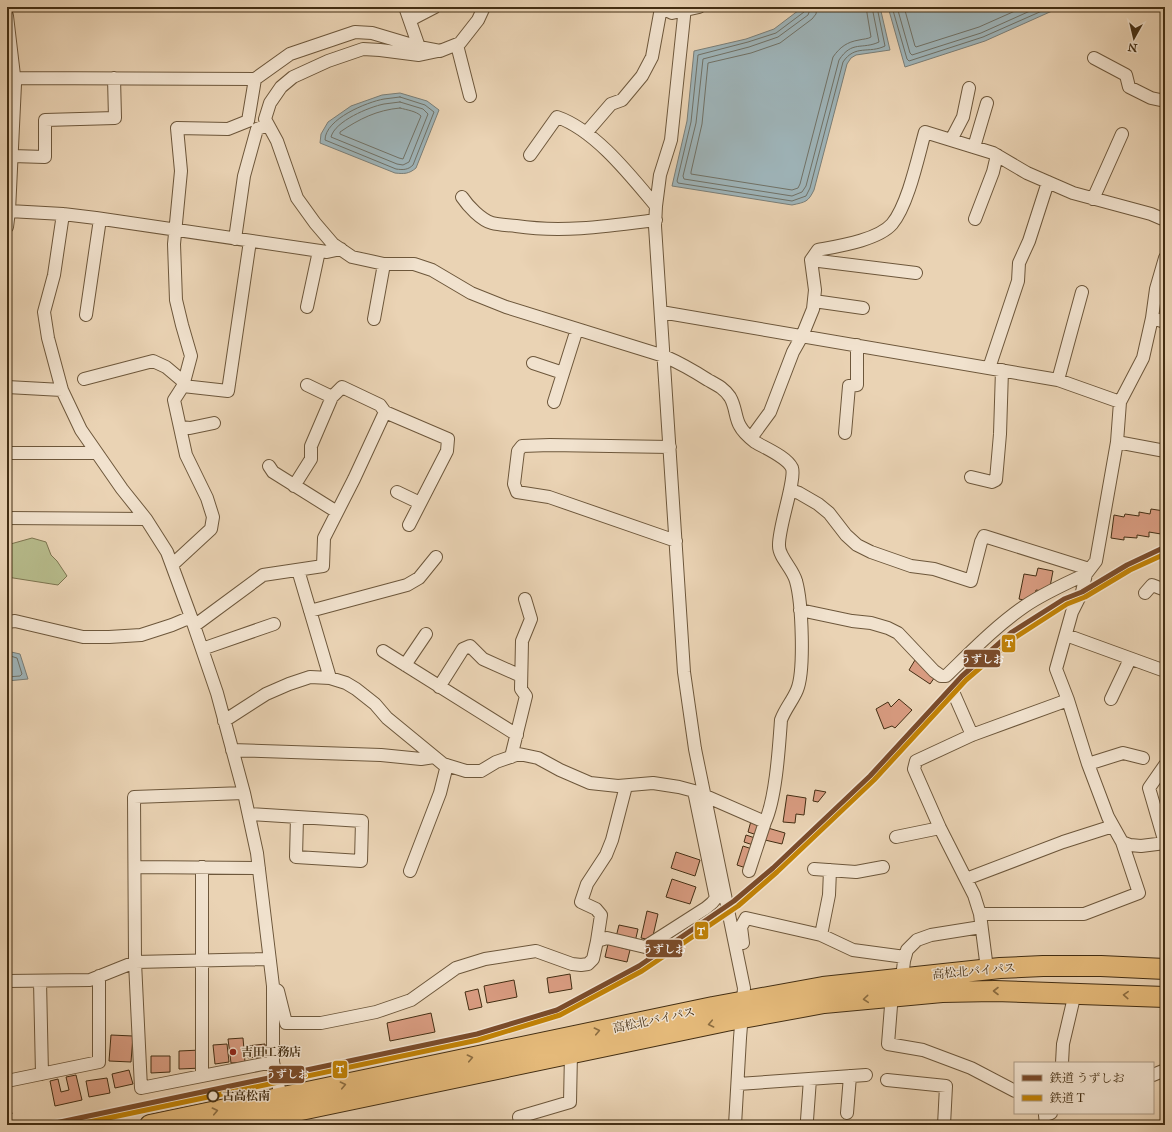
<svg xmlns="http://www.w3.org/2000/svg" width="1172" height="1132" font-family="'IM FELL Great Primer','Noto Serif JP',serif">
<rect width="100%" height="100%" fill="#ead3b4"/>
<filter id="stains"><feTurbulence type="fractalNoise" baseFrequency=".005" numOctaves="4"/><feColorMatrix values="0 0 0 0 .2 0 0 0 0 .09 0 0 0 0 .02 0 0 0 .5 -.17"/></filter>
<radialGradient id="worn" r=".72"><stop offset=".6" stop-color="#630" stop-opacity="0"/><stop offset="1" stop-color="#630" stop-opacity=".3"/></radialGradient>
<path fill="#b7bc8c" stroke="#7d7550" d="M32 538 46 542 51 555 57 561 67 576 58 585 7 577V545Z"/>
<path fill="#9eb4b9" stroke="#7a7e77" d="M803 7H880L890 50 856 55 851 58 847 64 814 190C808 202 806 202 792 205L672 186 687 121 694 51 746 39 774 29Z
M888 7H1061L985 41 905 67Z
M400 93 427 101 439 110 416 168C409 174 404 174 395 173L320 143 321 134 328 122 351 106 382 95Z
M7 651 20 654 28 679 7 681Z"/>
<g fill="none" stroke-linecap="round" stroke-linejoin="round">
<path stroke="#707166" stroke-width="1" d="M806 7 804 12 776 33 748 42 698 55 691 122 677 181 678 183 792 201 806 196 810 188 843 62C855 44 869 54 885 46L877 7
M811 7 808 15 778 37 749 47 703 59 696 123 683 176 684 179 792 196 802 192 806 186 839 60C852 40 862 50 879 42L872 7
M817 7 816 14 812 19 780 43 751 53 708 63 702 124 691 172V174L792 190 798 188 800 184 833 57C840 47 847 42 859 40 863 39 868 39 871 37L866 7
M892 7 907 59 909 61 983 37 1051 7
M897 7 910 53 912 55 981 33 1039 7
M904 7 915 46 916 47 979 27 1024 7
M400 97 425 105 434 112 413 165C408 170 403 170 396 169L325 140C325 119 367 102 384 99 389 98 395 98 400 97Z
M400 102 423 109 428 114 409 162 403 165 397 164 331 137C335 121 369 107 384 104 389 103 395 103 400 102Z
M400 108C407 110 416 111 421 116L403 159 399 158 340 134V132C359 119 377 110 400 108Z
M7 655 17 658 22 674 20 676 7 677"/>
</g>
<path fill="#d89b80" stroke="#432e13" d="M1151 509 1164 511 1161 534 1149 532V537L1137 535V538L1124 537V540L1111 538 1114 515 1124 517 1125 514 1139 516V512L1150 514Z
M1038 568 1053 571 1049 592 1036 590 1033 602 1019 599 1024 574 1036 576Z
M915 660 937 674 930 684 909 670Z
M899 699 912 710 895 728 892 726 884 729 876 709 888 702 891 707Z
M815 790 826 792 818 802 813 801Z
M787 795 806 798 804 815 796 814 795 823 783 822Z
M751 821 760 825 757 835 748 832Z
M768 828 785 833 782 844 765 840Z
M746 835 755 838 753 845 744 842Z
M743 846 752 849 746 868 737 865Z
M676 852 700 860 695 876 671 868Z
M672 879 696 887 690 904 666 897Z
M647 911 658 914 652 940 641 938Z
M619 925 638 929 635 942 616 937Z
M608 944 630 950 627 962 605 957Z
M570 974 572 989 549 993 547 978Z
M514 980 517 997 487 1003 484 986Z
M478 989 482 1007 469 1010 465 992Z
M431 1013 435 1032 390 1041 387 1023Z
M111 1035 133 1036 131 1062 109 1061Z
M243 1038 245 1062 231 1063 228 1039Z
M227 1044 229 1062 215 1064 213 1045Z
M265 1044 266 1056 248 1058 247 1046Z
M201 1050 202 1068 179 1069V1051Z
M151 1056H170V1072L151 1073Z
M129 1070 133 1084 115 1088 112 1074Z
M76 1075 82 1100 55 1106 50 1081 58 1079 61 1092 69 1090 66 1077Z
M107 1078 110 1093 89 1097 86 1081Z
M7 1098H8L12 1114 7 1116Z"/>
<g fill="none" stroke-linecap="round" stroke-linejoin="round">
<defs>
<path id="minor" d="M405 7 419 47
M660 7 672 13 699 7
M685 7 671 140 660 175 656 206 655 226 684 672 695 749 744 988 740 1038 735 1125
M7 16 15 84 9 211 7 227
M410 20 435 7
M457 45 470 96
M438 51 419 55 380 50 363 49 328 61 293 77 281 87 270 103 265 119 277 141 297 198 315 223 333 244 352 257 384 264H414L432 270 471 293 506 307 664 356C680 363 694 371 708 380 717 385 724 388 730 397 736 407 735 418 740 426 743 432 750 438 755 442 765 448 787 457 792 468 796 480 778 528 779 546 779 557 793 569 796 581 802 602 805 671 797 690 793 700 785 709 781 720 779 747 776 798 765 822
M1094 58 1126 75 1129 87 1151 98 1165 101
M14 78 255 79 290 54 355 32 372 33 419 47 440 51 460 43 478 20 484 7
M586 133 611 104 622 100 642 76 652 57 661 8
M951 140 963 117 969 88
M974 147 987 103
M530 155 557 117C595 130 630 175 656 206
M12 156 45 157V120L115 118 114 78
M462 197C468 206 481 220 492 223 499 225 508 225 516 226 563 233 609 226 656 220
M1093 199 1122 134
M9 211 63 214 96 218 327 252 341 249
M63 214 54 275 44 312 48 338 62 390 81 430 122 489 146 519 167 552 191 617 217 693 244 793 257 853 273 986V1062L281 1097
M975 219 993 172 997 155
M235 239 244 176 257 129 268 125
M1165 258 1156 289 1152 318 1143 358 1120 402 1117 442 1096 561 1086 574 1082 592 1072 612 1056 669 1068 700 1088 764 1108 817 1122 842 1130 845 1141 846 1165 843 1149 788 1165 765
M811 260 916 273
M814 301 863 308
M307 307 319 251
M661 312 1058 380 1120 402
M86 315 100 219
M1152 318 1165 322
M374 319 384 264
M533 363 563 373
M989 368 1018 281 1019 263 1029 241 1048 182
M84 379 153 361 166 367 185 383
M1058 380 1082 292
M307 385 332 397
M183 386 228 391 250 241
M7 387 62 390
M554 402 577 329
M180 427 190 428 214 423
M845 433 849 386 857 385V345
M751 438 770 412 793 352 802 336 813 309 815 290 811 260 818 250C839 246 878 240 892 224 908 205 918 157 925 132L993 153 1027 173 1073 193 1151 214 1165 220
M1117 442 1165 451
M670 447 550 445 522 446 518 451 514 484 517 492 549 497 676 541
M7 453H97
M269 466 273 472 337 512
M971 477 992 482 996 480 1000 434 1002 370
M294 486 311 459V446L332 397 342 387 380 405 385 412
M790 490 799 493 818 504 829 513 846 535 857 545 871 552 911 566 934 569 971 581 981 542 984 536 1089 569
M397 492 420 503
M7 518 146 519
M172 565 211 529 213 517 207 498 186 455 174 400 183 386 191 356 182 325 176 300 174 244 181 171 177 128 228 129 248 121 255 79
M298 570 330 678
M1145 593 1152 585 1165 590
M800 610 852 621 871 623 888 628 898 633 934 671 941 676H946C972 651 996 626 1025 606 1044 593 1065 584 1086 574
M310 611 407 585 419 578 436 557
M7 622 15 621 83 637H109L141 635 172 625 191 617
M194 626 263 575 323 566 324 538 354 479 385 412 448 439 447 451 409 525
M1066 635 1165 671
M202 649 274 624
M383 651 517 735
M405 665 426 634
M439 687 463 649 470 646 483 659 521 676
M954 694 972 735
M1111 699 1130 659
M224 721 266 694 289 684 310 677 330 678 346 683 356 689 375 704 387 718 443 764 466 771H481L496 762 519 754 538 758 560 770 590 783 618 786 653 783 679 787 694 791 765 822 749 871
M232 750 381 755 421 759 434 757
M511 757 526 696 521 689 522 641 531 619 525 599
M1088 764 1123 753 1143 758
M244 793 134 797 135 962 141 1088 273 1062
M249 814 362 821 361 861 296 857 297 817
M896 837 940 828
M135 867 259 868
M814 869 856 872 883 867
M410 871 440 793 447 765
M966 879 1063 842 1113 826
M980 914H1084L1139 893 1122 842
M821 935 829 895 830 870
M597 941 601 915 596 909 581 902 587 884 606 855 612 840 626 786
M743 943 741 927 746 918 821 935 853 950 905 957
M987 969 980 914 974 895 940 828 914 769 916 761 972 735 1068 700
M902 978 904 961 907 950 917 940 931 935 981 927
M7 981 90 980 135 962 269 959
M40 981 42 1074
M277 990 278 991 286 1023H321L376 1012 411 1000 456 968 485 959 536 951 572 964 581 965 588 964 593 959 597 941 607 938 645 947 706 908 712 903 716 898 694 791
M890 997 891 1006 888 1044 923 1050 971 1068 1015 1091
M1062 1063 1063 1044 1075 993
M1153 1075 1165 1070
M202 1076V867
M887 1080 946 1086 944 1125
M7 1081 99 1062V976
M738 1084 866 1075
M847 1113 850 1076
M807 1120 810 1079
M521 1125 519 1117 570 1102 571 1053
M1046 1125 1045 1115 1051 1113"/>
<path id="trunk" d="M150 1125 713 1007 823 987 1000 968 1043 966H1101L1165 969
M229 1125 726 1021 824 1003 942 992 995 991 1165 997"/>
</defs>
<use href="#minor" stroke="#6d573b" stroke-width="14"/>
<use href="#trunk" stroke="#432e13" stroke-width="22"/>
<use href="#minor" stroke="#f1e2ce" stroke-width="12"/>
<use href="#trunk" stroke="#e5ba7a" stroke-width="20"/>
<defs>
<path id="rail-1" d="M46 1125 477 1034 557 1010 639 966 734 901 773 868 870 776 962 676 1012 632 1064 599 1082 592 1127 565 1165 547"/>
<path id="rail-2" d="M75 1125 478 1040 560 1015 642 971 738 906 777 872 874 780 966 680 1016 637 1067 604 1085 597 1130 570 1165 554"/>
</defs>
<use href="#rail-1" stroke="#f1e2ce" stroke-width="8"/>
<use href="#rail-2" stroke="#f1e2ce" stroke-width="8"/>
<use href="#rail-1" stroke="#7a4b2a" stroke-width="5"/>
<use href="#rail-2" stroke="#c18206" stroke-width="5"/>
</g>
<defs><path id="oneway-chevron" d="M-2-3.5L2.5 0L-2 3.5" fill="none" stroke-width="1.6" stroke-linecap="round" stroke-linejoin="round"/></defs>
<g stroke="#8c6d41">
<use href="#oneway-chevron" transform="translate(996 991) rotate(-180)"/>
<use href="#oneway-chevron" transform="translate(1126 995) rotate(-177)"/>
<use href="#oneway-chevron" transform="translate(866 999) rotate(175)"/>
<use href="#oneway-chevron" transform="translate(711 1024) rotate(168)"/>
<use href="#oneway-chevron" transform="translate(597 1031) rotate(-12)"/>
<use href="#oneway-chevron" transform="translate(470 1058) rotate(-12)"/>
<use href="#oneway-chevron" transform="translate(343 1085) rotate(-12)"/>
<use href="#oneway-chevron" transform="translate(215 1111) rotate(-12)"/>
</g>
<circle fill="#8f2418" stroke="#f1e2ce" stroke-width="1.5" cx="233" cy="1052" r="4"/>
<circle fill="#f1e2ce" stroke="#432e13" stroke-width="2" cx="213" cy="1096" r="5.5"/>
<g text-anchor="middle" stroke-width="3" stroke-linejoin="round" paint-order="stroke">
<g font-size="12" fill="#432e13" stroke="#f1e2ce">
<text transform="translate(974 971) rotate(-5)" y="4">高松北バイパス</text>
<text transform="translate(654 1020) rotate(-12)" y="4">高松北バイパス</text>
</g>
<g font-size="12" font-weight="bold" fill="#432e13" stroke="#f1e2ce" text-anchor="start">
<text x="241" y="1056">吉田工務店</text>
</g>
<g font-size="12" font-weight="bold" fill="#432e13" stroke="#f1e2ce" text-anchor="start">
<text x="222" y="1100">古高松南</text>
</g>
</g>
<g stroke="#f1e2ce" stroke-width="1.5">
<rect x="1001" y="634" width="15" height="19" rx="4" fill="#c18206"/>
<rect x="963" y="649" width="38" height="19" rx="4" fill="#7a4b2a"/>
<rect x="694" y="921" width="15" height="19" rx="4" fill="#c18206"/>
<rect x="645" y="939" width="38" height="19" rx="4" fill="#7a4b2a"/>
<rect x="332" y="1060" width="16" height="19" rx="4" fill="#c18206"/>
<rect x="268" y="1065" width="37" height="19" rx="4" fill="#7a4b2a"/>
</g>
<g font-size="11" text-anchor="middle" font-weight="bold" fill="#fff">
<text x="1009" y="647">T</text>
<text x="982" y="663">うずしお</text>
<text x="701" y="935">T</text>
<text x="664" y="953">うずしお</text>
<text x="340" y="1073">T</text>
<text x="287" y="1078">うずしお</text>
</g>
<rect width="1172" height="1132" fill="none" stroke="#ead3b4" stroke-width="24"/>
<rect x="8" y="8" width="1156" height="1116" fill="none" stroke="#432e13" stroke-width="2"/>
<rect x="12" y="12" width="1148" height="1108" fill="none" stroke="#432e13"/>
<rect x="1014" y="1062" width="140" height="52" fill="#f1e2ce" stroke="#ab9a83"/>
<rect x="1022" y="1075" width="20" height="6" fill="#7a4b2a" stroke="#ab9a83"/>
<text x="1050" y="1082" font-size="12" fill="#432e13">鉄道 うずしお</text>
<rect x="1022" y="1095" width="20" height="6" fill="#c18206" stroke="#ab9a83"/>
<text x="1050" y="1102" font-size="12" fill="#432e13">鉄道 T</text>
<g transform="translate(1134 38) rotate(188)" stroke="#f1e2ce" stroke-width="3" paint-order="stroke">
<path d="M0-3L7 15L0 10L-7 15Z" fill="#432e13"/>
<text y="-6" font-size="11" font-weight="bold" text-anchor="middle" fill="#432e13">N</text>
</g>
<rect width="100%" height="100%" filter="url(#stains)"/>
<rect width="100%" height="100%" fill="url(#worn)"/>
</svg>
